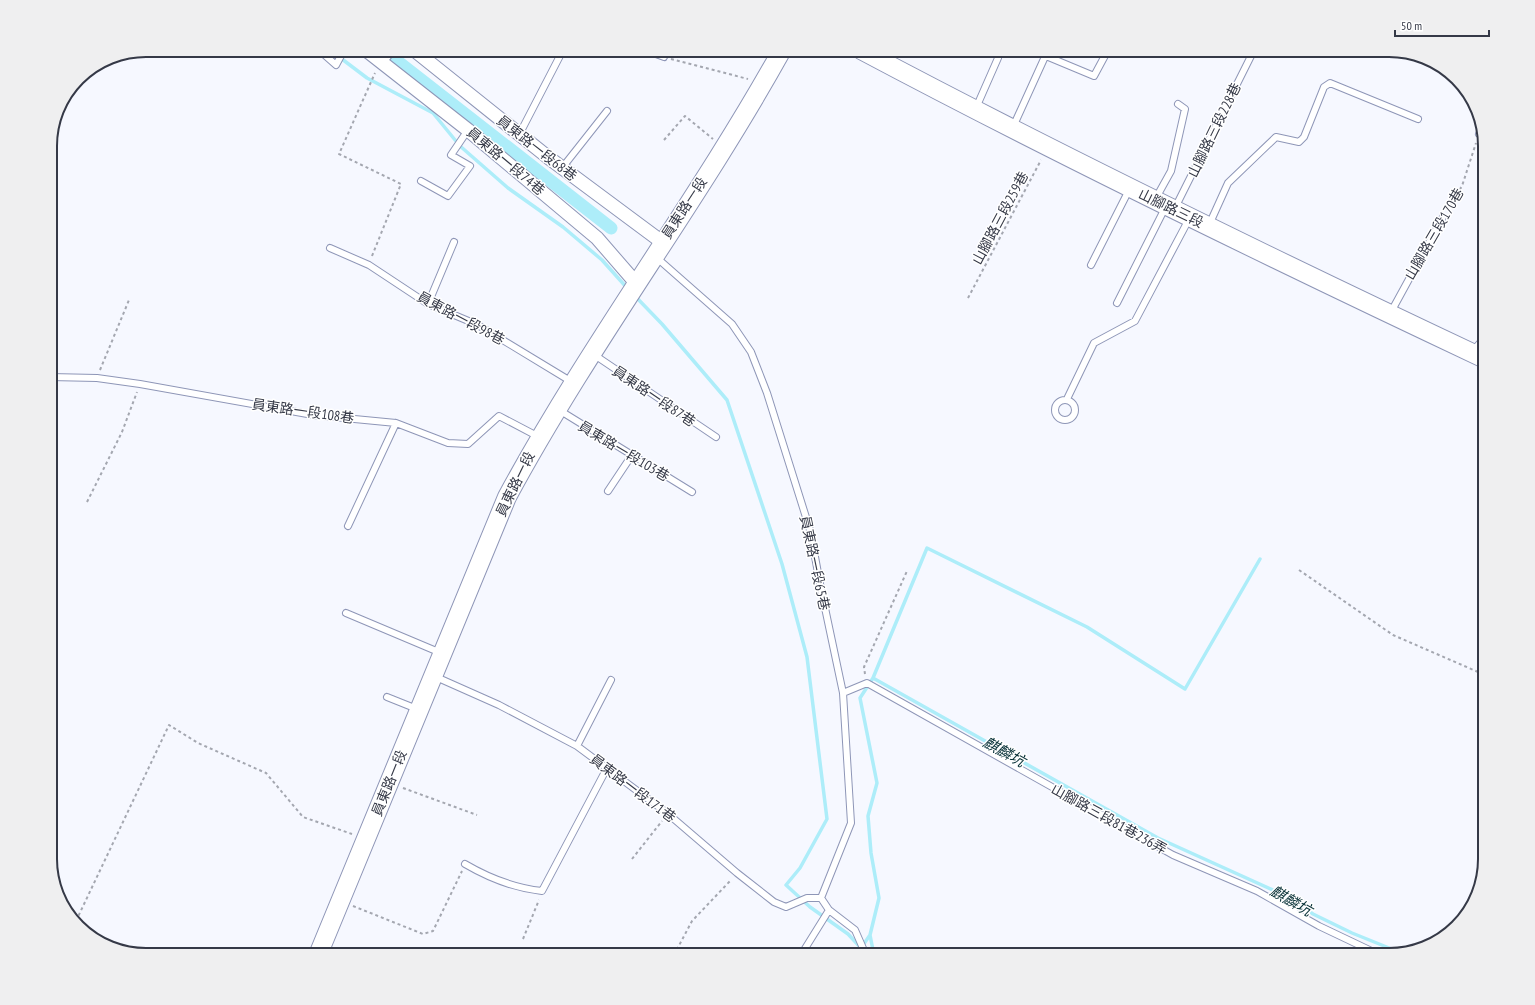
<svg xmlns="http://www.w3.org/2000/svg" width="1535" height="1005" font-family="'PT Sans Narrow','Noto Sans TC',sans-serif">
<rect width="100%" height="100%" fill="#f6f8ff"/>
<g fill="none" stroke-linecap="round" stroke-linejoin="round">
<path stroke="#adedf9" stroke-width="3.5" d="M330 50 367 78 433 113 460 146 508 188 563 227 602 260 628 289
M635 296 662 324 727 400 782 564 807 657 827 819 800 868 786 885 810 907 848 934 861 948
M873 678 927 548 1087 627 1185 689 1260 559
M870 935 874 955
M850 955 861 948 870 935 879 898 871 853 868 816 877 783 860 698 873 678 1158 838 1284 895 1313 914 1352 933 1399 952"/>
<path stroke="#adedf9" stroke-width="13" d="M383 50 611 228"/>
<defs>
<path id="service" d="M319 50 336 65 344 50
M645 50 664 57
M1046 56 1094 76 1108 50
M383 63 393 50
M976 108 998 58
M1013 127 1048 50
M1479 134 1481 130
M519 135 563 50
M562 168 607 111
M421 181 448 196 470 166 451 155 468 130
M1156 198 1171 171 1185 109 1178 104
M1175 208 1254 50
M1209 225 1228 183 1276 137 1299 142 1304 137 1324 87 1330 83 1418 119
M330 248 369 265 428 304 478 325 572 382
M657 258 732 324 751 352 767 393 810 530 821 589 843 693 851 823 821 898 829 910 855 930 866 955
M1091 265 1129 190
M1117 303 1165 208
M428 304 454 242
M1391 312 1443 217
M1472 352 1485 337
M593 354 716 437
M50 377 97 378 140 384 313 415 396 423 448 443 468 444 499 416 539 437
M1067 399 1094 343 1135 321 1189 219
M1055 410a10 10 0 1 1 20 0a10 10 0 1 1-20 0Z
M559 410 692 492
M608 491 632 455
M348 526 396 423
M346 613 441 653
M436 677 499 705 577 746 667 813 737 873 774 902 786 907 807 898H821
M843 693 867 683 1173 855 1257 891 1319 926 1380 955
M387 697 417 709
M577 746 611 680
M465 864C489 878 514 888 542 891L607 768
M801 955 829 910"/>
<path id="minor" d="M366 50 468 130 597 238 636 283
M414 50 549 158 662 242"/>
<path id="secondary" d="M861 50C1066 159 1275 260 1485 359
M318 955 507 497C590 343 697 203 782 50"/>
</defs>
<use href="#service" stroke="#8e96b7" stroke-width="8"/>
<use href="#minor" stroke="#8e96b7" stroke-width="15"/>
<use href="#secondary" stroke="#8e96b7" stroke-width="20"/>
<path stroke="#a4a7b0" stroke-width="2" stroke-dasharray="3 3" stroke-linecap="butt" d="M671 59 748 79
M664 140 685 116 713 139
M1447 210 1462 186 1476 143
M372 256 401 184 339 154 375 73
M968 298 1041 160
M100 370 129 300
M87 502 122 432 137 392
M1299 570 1393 635 1485 675
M865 674 864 667 907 571
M403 788 477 815
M632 859 662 821
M353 906 423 934 433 931 462 871
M76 921 169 725 198 743 266 773 303 817 352 834
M523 939 539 900
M674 955 692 921 731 880"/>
<use href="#service" stroke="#fff" stroke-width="6"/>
<use href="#minor" stroke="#fff" stroke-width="13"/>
<use href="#secondary" stroke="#fff" stroke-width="18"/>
</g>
<g text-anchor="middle" stroke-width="3" stroke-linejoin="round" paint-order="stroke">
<g font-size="14" fill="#353947" stroke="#fff">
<text transform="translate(1214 130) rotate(-64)" y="5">山腳路三段228巷</text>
<text transform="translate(537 148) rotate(38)" y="5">員東路一段68巷</text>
<text transform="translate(506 161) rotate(40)" y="5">員東路一段74巷</text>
<text transform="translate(684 208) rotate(-57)" y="5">員東路一段</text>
<text transform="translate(1171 208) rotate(26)" y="5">山腳路三段</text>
<text transform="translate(1000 218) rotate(-62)" y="5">山腳路三段259巷</text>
<text transform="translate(1434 234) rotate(-60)" y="5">山腳路三段170巷</text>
<text transform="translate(461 318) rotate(28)" y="5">員東路一段98巷</text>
<text transform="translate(654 396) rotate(34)" y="5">員東路一段87巷</text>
<text transform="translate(303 411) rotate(8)" y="5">員東路一段108巷</text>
<text transform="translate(624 451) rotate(31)" y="5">員東路一段103巷</text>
<text transform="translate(515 484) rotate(-64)" y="5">員東路一段</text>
<text transform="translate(815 563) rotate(78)" y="5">員東路一段65巷</text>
<text transform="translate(389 783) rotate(-68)" y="5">員東路一段</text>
<text transform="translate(633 788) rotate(37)" y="5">員東路一段171巷</text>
<text transform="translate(1109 819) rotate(29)" y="5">山腳路三段81巷236弄</text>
</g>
<g font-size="15" font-style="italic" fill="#063036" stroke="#fff">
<text transform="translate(1004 752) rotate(29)" y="5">麒麟坑</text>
<text transform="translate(1291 901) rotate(30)" y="5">麒麟坑</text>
</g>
</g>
<path d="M0 0H1535V1005H0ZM146 57H1389A89 89 0 0 1 1478 146V859A89 89 0 0 1 1389 948H146A89 89 0 0 1 57 859V146A89 89 0 0 1 146 57Z" fill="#efeff0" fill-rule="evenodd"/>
<path fill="none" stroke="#353947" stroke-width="2" d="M146 57H1389A89 89 0 0 1 1478 146V859A89 89 0 0 1 1389 948H146A89 89 0 0 1 57 859V146A89 89 0 0 1 146 57Z"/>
<path d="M1395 30v6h94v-6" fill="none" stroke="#353947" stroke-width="2"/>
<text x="1401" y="30" font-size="12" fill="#353947" stroke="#ffffff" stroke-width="3" paint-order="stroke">50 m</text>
</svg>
